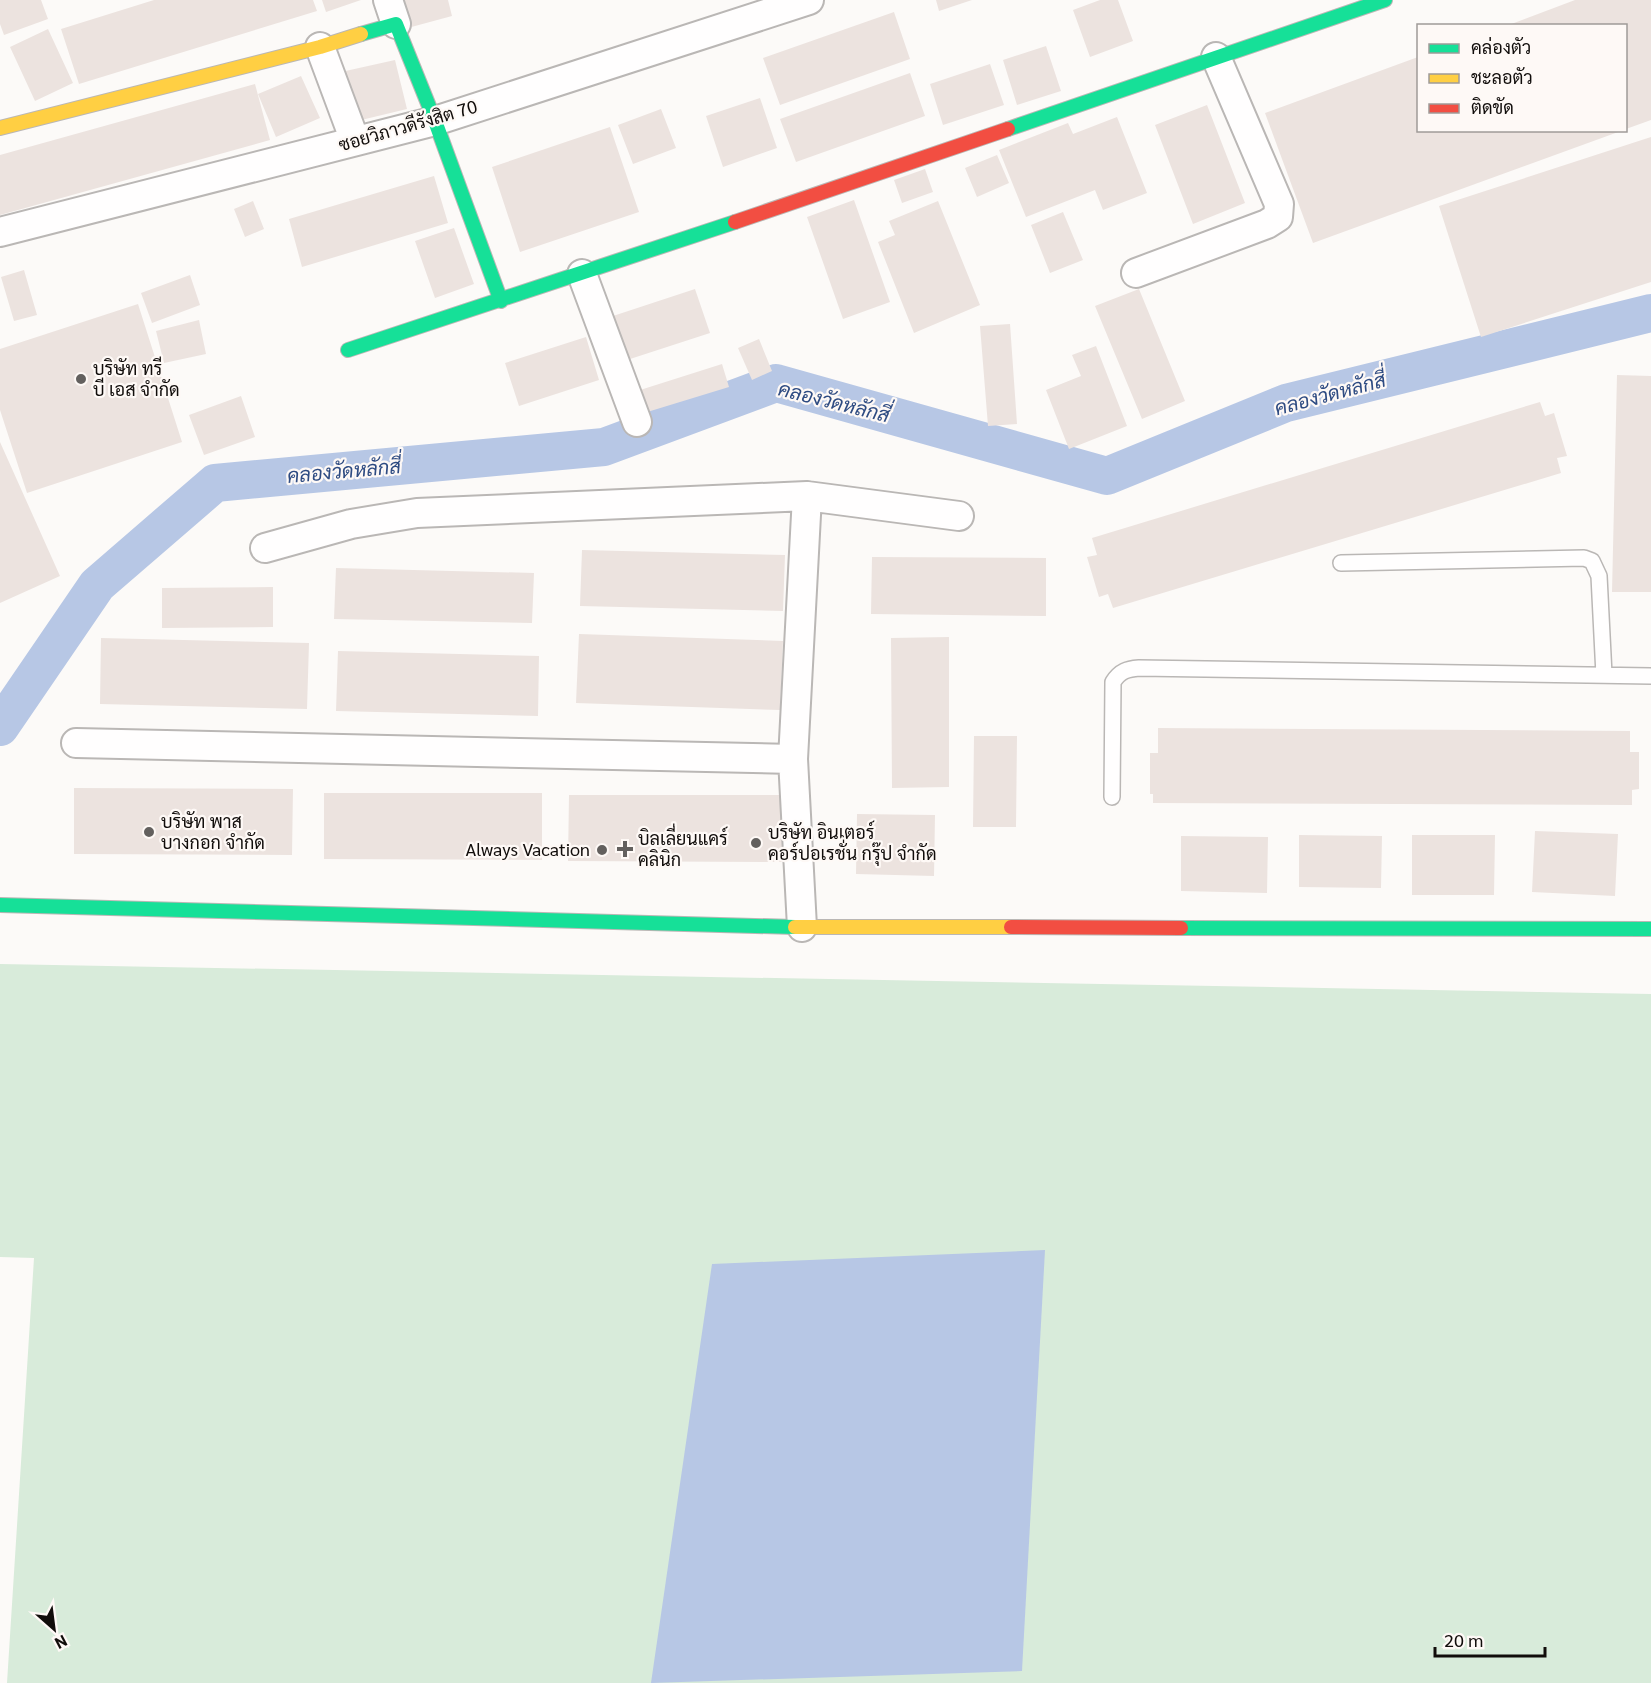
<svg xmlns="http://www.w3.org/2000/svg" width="1651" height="1683" font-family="Georgia,Sarabun,serif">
<rect width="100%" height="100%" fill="#fcfaf8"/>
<path fill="#d8ebda" d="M0 964 1651 994V1683H7L34 1258 0 1257Z"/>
<path fill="#b7c7e5" d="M1045 1250 1022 1671 651 1683 712 1264Z"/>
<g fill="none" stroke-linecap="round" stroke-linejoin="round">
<path stroke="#b7c7e5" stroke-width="38" d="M0 727 97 585 215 483 604 447 776 383 1107 476 1286 403 1651 313"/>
</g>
<path fill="#ece3df" d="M0 0H41L48 19 4 35 0 24Z
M154 0H313L317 11 79 84 61 29Z
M322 0H361L326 12Z
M396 0H448L452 16 404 29Z
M936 0H972L939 11Z
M1100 0H1118L1133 41 1090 57 1073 10Z
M1575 0H1651V120L1626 129V26H1506Z
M894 12 910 59 780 105 763 58Z
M48 29 73 83 35 101 10 47Z
M1046 46 1061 91 1017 105 1003 60Z
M1418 57V130L1621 131 1313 243 1265 113Z
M395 60 407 109 353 122 341 72Z
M990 64 1004 105 943 125 930 84Z
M910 73 925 116 796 162 780 119Z
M301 76 320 118 276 137 258 94Z
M255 84 270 140 0 215V155Z
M760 98 777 148 723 167 706 116Z
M1207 105 1245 203 1193 224 1155 125Z
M661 109 676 148 633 164 618 125Z
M1117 117 1147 193 1103 210 1095 190 1026 217 999 150 1068 123 1073 134Z
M610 127 639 212 520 252 492 167Z
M1651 137V282L1481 337 1439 206Z
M997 155 1009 183 977 197 965 168Z
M925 169 933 192 902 203 894 180Z
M434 176 448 223 302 267 289 219Z
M854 200 890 302 843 319 807 217Z
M253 201 264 229 245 237 234 209Z
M938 201 980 305 914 333 878 242 895 235 889 221Z
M1063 212 1083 260 1050 273 1031 225Z
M454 228 474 284 435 298 415 241Z
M24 270 37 315 14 321 1 277Z
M190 275 200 305 152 323 141 293Z
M695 289 710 333 627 360 613 316Z
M1139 289 1185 401 1142 419 1095 306Z
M138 304 182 442 27 493 0 410V349Z
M199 320 206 354 164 363 156 331Z
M1010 324 1017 424 988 426 980 326Z
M586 337 599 380 519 406 505 363Z
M759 339 772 371 752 380 738 348Z
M1096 346 1127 426 1069 449 1046 390 1081 376 1072 355Z
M722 364 729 387 644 413 637 391Z
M1617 375 1651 376V592H1612Z
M241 396 255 437 204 455 189 415Z
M1540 402 1545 416 1554 413 1567 456 1557 458 1561 473 1113 608 1108 594 1099 597 1087 557 1097 555 1092 538Z
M0 442 60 576 0 603Z
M582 550 785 555 783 611 580 606Z
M872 557 1046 558V616L871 614Z
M336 568 534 573 532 623 334 619Z
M273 587V627L162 628V588Z
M579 634 783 641 780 710 576 703Z
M949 637V787L892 788 891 638Z
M101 638 309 643 307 709 100 704Z
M338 651 539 656 538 716 336 711Z
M1158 728 1630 731V752H1639V789L1632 790V805L1153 803V794H1150V753H1158Z
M974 736H1017L1016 827H973Z
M74 788 293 789 292 855 74 854Z
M324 793H542V860L324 859Z
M569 795H787V862L568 861Z
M857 814 935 815 934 876 856 874Z
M1535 831 1618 834 1615 896 1532 892Z
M1299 835 1382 836 1381 888 1299 887Z
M1412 835H1495L1494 895H1412Z
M1181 836 1268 837 1267 893 1181 891Z"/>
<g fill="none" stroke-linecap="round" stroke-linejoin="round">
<defs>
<path id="lane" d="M1341 563 1584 558 1592 561 1599 576 1604 675
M1112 797 1113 682C1120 671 1127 669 1139 668L1651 676"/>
<path id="street" d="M388 0 396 24
M320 47 355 141
M0 232 435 121 809 0
M1136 273 1267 224 1278 217 1279 204 1216 57
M582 274 637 422
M265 548 351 524 417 513 807 496 959 516
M76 743 793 759
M802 927 793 759 807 496"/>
<path id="fast" d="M361 34 396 24 435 121 501 301
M1008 129 1385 0
M348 350 735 222
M0 905 795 927
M1181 928 1651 929"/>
<path id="slow" d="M0 128 320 47 361 34
M795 927H1011"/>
<path id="jam" d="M735 222 1008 129
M1011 927 1181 928"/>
</defs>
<use href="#lane" stroke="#bab7b5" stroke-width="18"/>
<use href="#street" stroke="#bab7b5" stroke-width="32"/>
<use href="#fast" stroke="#bab7b5" stroke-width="16"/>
<use href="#slow" stroke="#bab7b5" stroke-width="16"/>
<use href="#jam" stroke="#bab7b5" stroke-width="16"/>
<use href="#lane" stroke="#fffefe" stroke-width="15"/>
<use href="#street" stroke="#fffefe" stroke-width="28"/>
<use href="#fast" stroke="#16e098" stroke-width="14"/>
<use href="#slow" stroke="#ffcf43" stroke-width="14"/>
<use href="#jam" stroke="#f24e42" stroke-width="14"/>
</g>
<g fill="#63605e" stroke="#fef9f6" stroke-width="2">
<circle cx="81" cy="379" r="6"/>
<circle cx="149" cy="832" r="6"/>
<circle cx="756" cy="843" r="6"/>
<path d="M622 840h6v6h6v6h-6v6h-6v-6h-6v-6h6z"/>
<circle cx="602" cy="850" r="6"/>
</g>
<g text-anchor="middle" stroke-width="4.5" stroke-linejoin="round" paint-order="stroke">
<g font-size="18" fill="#110d0b" stroke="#fef9f6">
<text transform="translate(408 126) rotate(-16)" y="6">ซอยวิภาวดีรังสิต 70</text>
</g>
<g font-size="18" fill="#110d0b" stroke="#fef9f6" text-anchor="start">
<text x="93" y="375">บริษัท ทรี<tspan x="93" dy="21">บี เอส จำกัด</tspan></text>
<text x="161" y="828">บริษัท พาส<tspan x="161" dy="21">บางกอก จำกัด</tspan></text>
<text x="768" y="839">บริษัท อินเตอร์<tspan x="768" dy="21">คอร์ปอเรชั่น กรุ๊ป จำกัด</tspan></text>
<text x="638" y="845">บิลเลี่ยนแคร์<tspan x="638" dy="21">คลินิก</tspan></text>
<text x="590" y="856" text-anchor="end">Always Vacation</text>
</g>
<g font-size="20" font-style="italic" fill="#2e4b82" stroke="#fef9f6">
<text transform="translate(1330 394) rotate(-15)" y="7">คลองวัดหลักสี่</text>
<text transform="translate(834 402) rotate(14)" y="7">คลองวัดหลักสี่</text>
<text transform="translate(344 471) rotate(-5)" y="7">คลองวัดหลักสี่</text>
</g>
</g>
<rect x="1417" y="24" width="210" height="108" fill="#fef9f6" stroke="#9f9b98" stroke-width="1.5"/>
<rect x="1429" y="44" width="30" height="9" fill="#16e098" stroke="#9f9b98" stroke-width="1.5"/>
<text x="1471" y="54" font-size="18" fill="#110d0b">คล่องตัว</text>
<rect x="1429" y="74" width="30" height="9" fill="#ffcf43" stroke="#9f9b98" stroke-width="1.5"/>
<text x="1471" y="84" font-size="18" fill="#110d0b">ชะลอตัว</text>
<rect x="1429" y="104" width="30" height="9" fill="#f24e42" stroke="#9f9b98" stroke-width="1.5"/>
<text x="1471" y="114" font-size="18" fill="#110d0b">ติดขัด</text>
<g transform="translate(54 1629) rotate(152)" stroke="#fef9f6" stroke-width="4.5" paint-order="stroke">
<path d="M0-4.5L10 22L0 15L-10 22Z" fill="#110d0b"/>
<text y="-9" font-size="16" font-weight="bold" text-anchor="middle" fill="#110d0b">N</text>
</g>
<path d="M1435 1647v9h110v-9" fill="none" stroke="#110d0b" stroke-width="3"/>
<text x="1444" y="1647" font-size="18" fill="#110d0b" stroke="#fef9f6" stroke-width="4.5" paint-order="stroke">20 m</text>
</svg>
